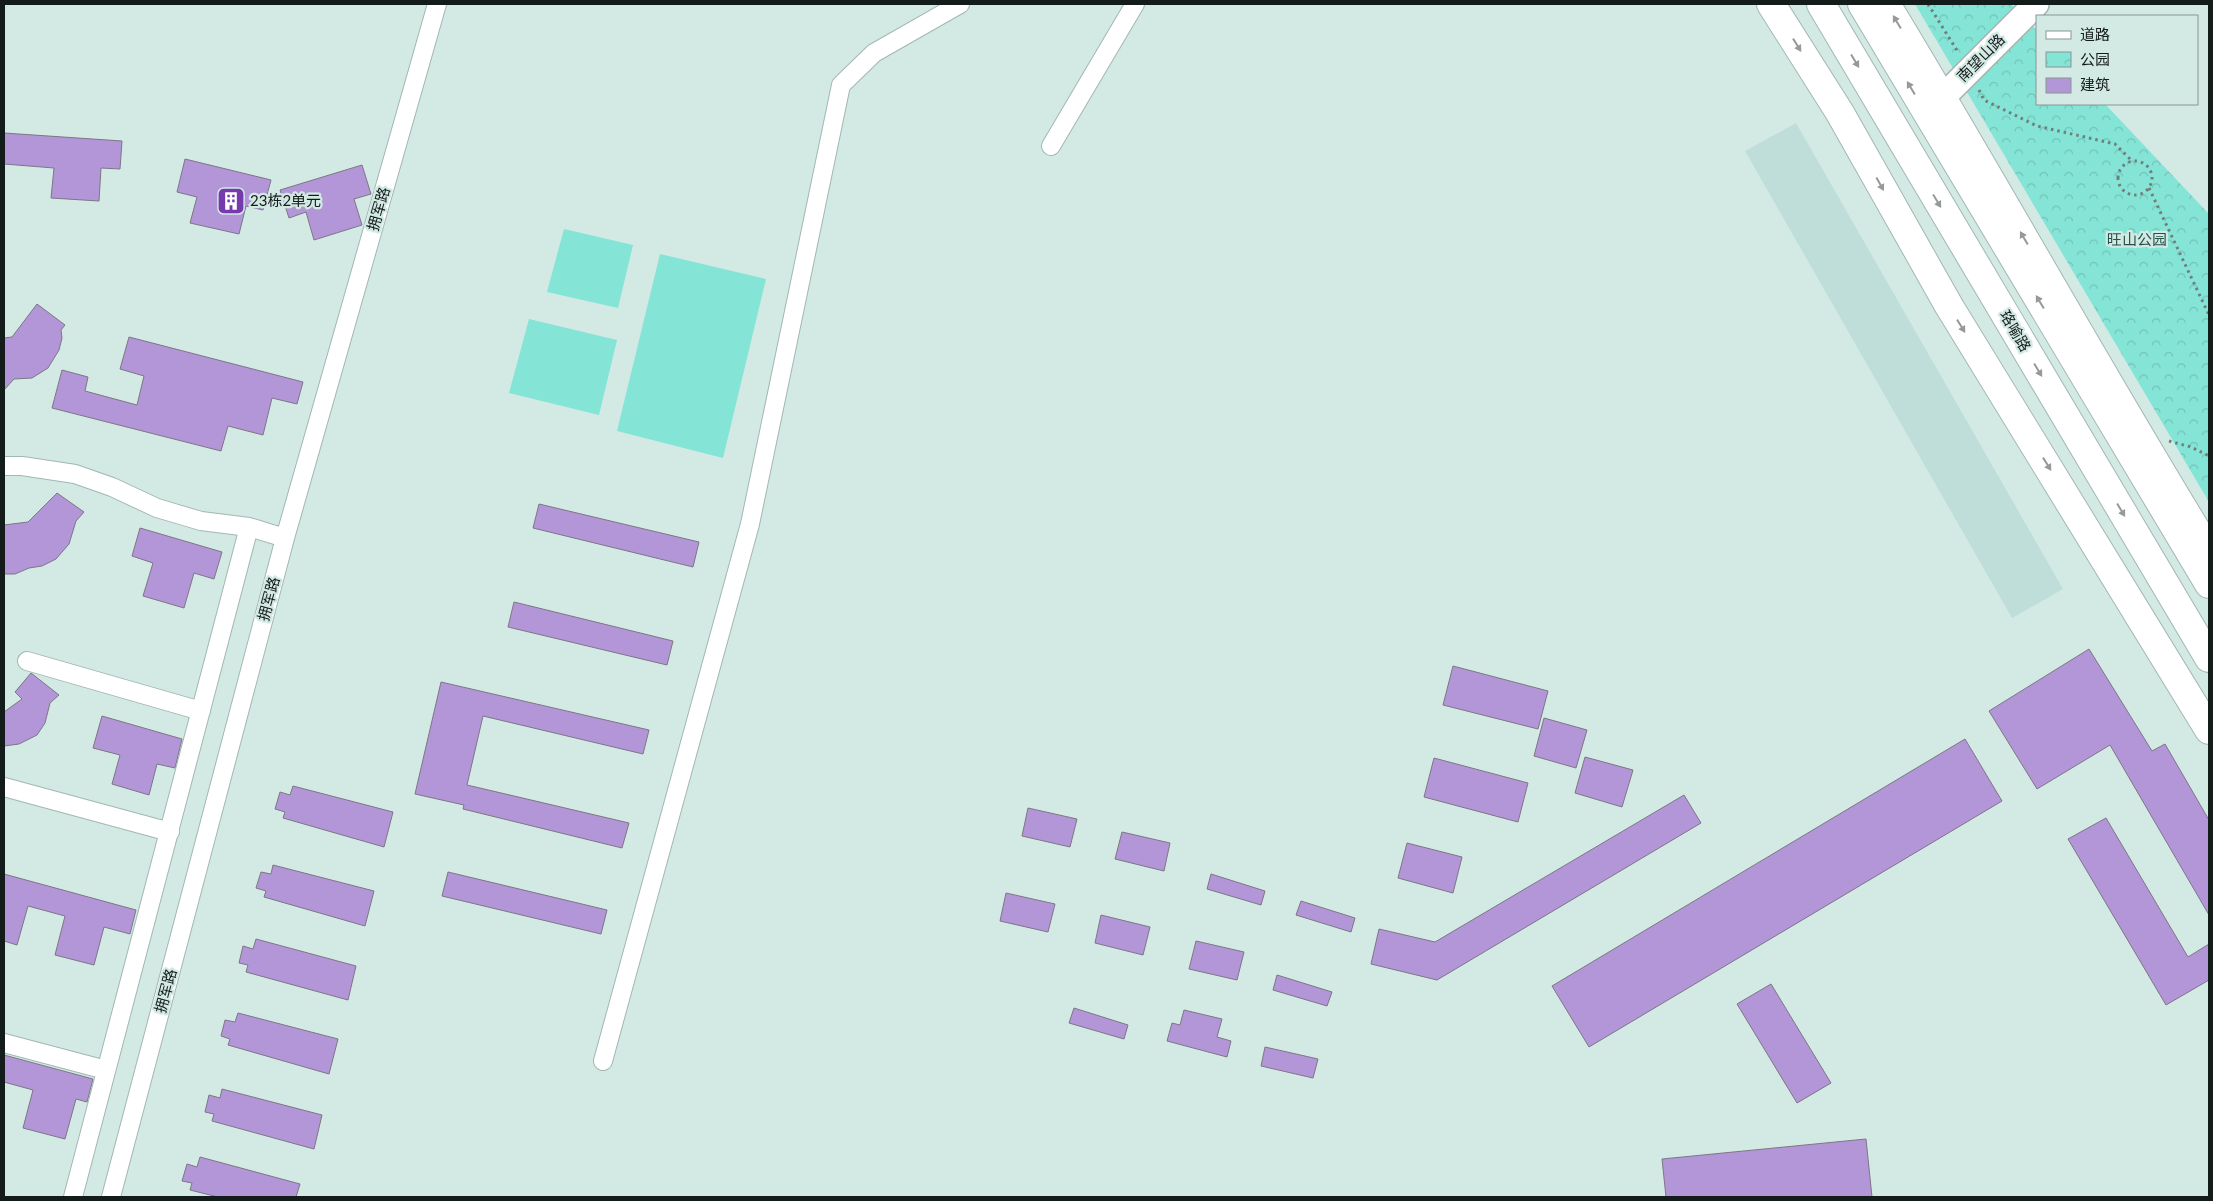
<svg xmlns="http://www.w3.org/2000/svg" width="2213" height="1201" font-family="Lato,'Noto Sans SC',sans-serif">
<defs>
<pattern id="park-crowns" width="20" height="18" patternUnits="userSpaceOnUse" patternTransform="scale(1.25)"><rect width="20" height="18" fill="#84e4d6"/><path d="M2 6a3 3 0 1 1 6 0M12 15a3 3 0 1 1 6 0" fill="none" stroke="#71c3b7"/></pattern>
</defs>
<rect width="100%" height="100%" fill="#d3e9e4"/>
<path fill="#bfded9" d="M1796 123 2063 589 2012 618 1745 151Z"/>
<path fill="#84e4d6" d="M564 229 633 245 618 308 547 292Z
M660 254 766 279 723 458 617 431Z
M529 319 617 340 599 415 509 393Z"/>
<path fill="url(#park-crowns)" d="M1915 4H2011L2037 31V104H2105L2209 214V502Z"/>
<path fill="#b396d7" stroke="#7d7685" d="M4 133 122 141 120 169 101 168 99 201 51 198 54 168 4 164Z
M185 159 271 180 263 210 246 206 239 234 190 223 197 197 177 192Z
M362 165 371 194 354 199 362 225 314 240 306 212 289 218 280 190Z
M37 304 65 325 61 330 62 338 59 350 48 368 32 378 14 379 4 390V338L12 337Z
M129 337 303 382 297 404 272 398 263 435 228 426 221 451 52 408 62 370 88 377 85 391 137 405 144 376 120 369Z
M57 493 84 512 76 521 69 544 56 559 42 566 29 568 15 574H4V525L28 522Z
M539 504 699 542 693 567 533 528Z
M140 528 222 552 214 579 194 573 184 608 143 596 153 563 132 556Z
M514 602 673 641 667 665 508 627Z
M2089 649 2152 751 2165 744 2209 820V915L2110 745 2037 789 1989 711Z
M1453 666 1548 691 1538 729 1443 705Z
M31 673 59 695 50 703 45 723 37 735 19 744 4 746V712L22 699 15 692Z
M441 682 649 730 643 754 483 716 467 785 629 823 622 848 463 809 464 805 415 794Z
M102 716 182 739 175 768 157 764 149 795 112 784 120 755 93 748Z
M1544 718 1587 730 1576 768 1534 756Z
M1965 739 2002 801 1589 1047 1552 986Z
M1585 757 1633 770 1622 807 1575 793Z
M1434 758 1528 783 1518 822 1424 797Z
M293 786 393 812 384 847 283 818 285 812 275 809 280 792 290 795Z
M1684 795 1701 823 1437 980 1371 964 1379 929 1435 942Z
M1028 808 1077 819 1070 847 1022 836Z
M2106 818 2188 957 2209 944V980L2166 1005 2068 839Z
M1122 832 1170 843 1164 871 1115 859Z
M1407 843 1462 857 1453 893 1398 878Z
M273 865 374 891 365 926 264 897 266 891 256 888 261 872 271 874Z
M448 872 607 910 601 934 442 896Z
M4 874 136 910 130 934 104 927 94 965 55 955 65 916 28 906 17 945 4 941Z
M1211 874 1265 891 1261 905 1207 889Z
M1006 893 1055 904 1048 932 1000 921Z
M1301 901 1355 918 1351 932 1296 915Z
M1101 915 1150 927 1143 955 1095 943Z
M256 939 356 966 348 1000 246 972 248 965 239 963 243 946 253 949Z
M1196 941 1244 952 1237 980 1189 969Z
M1277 975 1332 992 1327 1006 1273 990Z
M1771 984 1831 1083 1797 1103 1737 1004Z
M1074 1008 1128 1025 1124 1039 1069 1023Z
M1184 1010 1222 1019 1217 1037 1231 1041 1227 1057 1167 1041 1172 1023 1180 1025Z
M238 1013 338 1039 329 1074 228 1045 230 1039 221 1036 225 1020 235 1022Z
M1265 1047 1318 1059 1313 1078 1261 1066Z
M4 1055 93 1079 87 1102 76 1099 65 1139 23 1128 33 1090 4 1082Z
M222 1089 322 1115 314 1149 212 1121 214 1114 205 1112 209 1095 220 1098Z
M1866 1139 1872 1197H1666L1662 1159Z
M200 1157 300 1184 296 1197H218L190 1190 192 1183 182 1181 187 1164 197 1167Z"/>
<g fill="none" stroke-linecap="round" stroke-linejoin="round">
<defs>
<path id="street" d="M1051 146 1135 4
M4 466H22L75 474 112 487 157 508 201 521 249 527 285 538
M27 661 201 711
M4 787 170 832
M4 1043 106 1070
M603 1061 750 524 841 85 874 53 960 4
M73 1197 249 527
M111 1197 285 538 437 4"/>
<path id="secondary" d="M1928 112 2036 4"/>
<path id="primary" d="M1771 4 1840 113 1949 306 2209 730
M1886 4C1996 185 2098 371 2209 551"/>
<path id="highway" d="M1821 4 2209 658
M1862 4 2209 584"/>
</defs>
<use href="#street" stroke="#a2b7b3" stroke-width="20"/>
<use href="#secondary" stroke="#a2b7b3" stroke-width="28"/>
<use href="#primary" stroke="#a2b7b3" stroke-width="30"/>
<use href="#highway" stroke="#a2b7b3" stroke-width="30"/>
<path stroke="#707e7c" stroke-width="3" stroke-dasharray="2.5 4" stroke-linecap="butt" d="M1928 4 1958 52
M1979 90 1984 100 2037 126 2115 144 2132 161
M2118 178a17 17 0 1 1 34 0a17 17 0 1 1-34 0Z
M2149 188 2209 315
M2169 441 2191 447 2209 456"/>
<use href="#street" stroke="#fff" stroke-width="18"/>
<use href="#secondary" stroke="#fff" stroke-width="25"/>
<use href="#primary" stroke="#fff" stroke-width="28"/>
<use href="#highway" stroke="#fff" stroke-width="28"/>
</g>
<defs><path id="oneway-solid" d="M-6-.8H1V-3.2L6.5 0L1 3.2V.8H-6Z" transform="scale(1.25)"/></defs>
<g fill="#959998">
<use href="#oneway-solid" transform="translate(1897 22) rotate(-121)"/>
<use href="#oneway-solid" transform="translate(1797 45) rotate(58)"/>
<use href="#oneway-solid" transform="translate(1855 61) rotate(59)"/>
<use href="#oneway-solid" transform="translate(1911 88) rotate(-121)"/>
<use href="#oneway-solid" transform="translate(1880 184) rotate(61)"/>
<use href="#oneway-solid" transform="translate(1937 201) rotate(59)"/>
<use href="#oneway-solid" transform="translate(2024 238) rotate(-120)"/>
<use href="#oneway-solid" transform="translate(2040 302) rotate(-121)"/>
<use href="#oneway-solid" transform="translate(1961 326) rotate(58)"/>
<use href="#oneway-solid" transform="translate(2038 370) rotate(59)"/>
<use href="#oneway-solid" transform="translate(2047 464) rotate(58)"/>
<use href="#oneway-solid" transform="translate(2121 510) rotate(59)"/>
</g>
<defs>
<symbol id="building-square" viewBox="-11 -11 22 22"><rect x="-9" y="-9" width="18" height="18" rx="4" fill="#7639ae" stroke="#d3e9e4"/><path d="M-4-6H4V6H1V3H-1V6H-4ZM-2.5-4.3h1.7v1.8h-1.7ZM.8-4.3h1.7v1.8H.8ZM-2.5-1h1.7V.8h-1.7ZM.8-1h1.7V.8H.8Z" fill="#fff"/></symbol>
</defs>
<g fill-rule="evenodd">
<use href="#building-square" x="215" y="185" width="32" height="32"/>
</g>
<g text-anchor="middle" stroke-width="4.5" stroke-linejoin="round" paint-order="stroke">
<g font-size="15" fill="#141c1b" stroke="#d3e9e4">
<text transform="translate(1981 58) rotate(-45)" y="5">南望山路</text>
<text transform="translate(379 209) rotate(-74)" y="5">拥军路</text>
<text transform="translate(2015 331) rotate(59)" y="5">珞喻路</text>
<text transform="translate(269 599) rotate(-75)" y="5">拥军路</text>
<text transform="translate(166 991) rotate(-75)" y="5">拥军路</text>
</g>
<g font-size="15" fill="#141c1b" stroke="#d3e9e4" text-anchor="start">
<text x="250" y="206">23栋2单元</text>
</g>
<g font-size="15" fill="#24514a" stroke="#d3e9e4">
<text x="2137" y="245">旺山公园</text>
</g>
</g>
<rect width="2213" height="1201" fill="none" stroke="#141c1b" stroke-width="10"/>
<rect x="2036" y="15" width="162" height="90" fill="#d3e9e4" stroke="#879794"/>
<rect x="2046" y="31" width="25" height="8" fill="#ffffff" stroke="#879794"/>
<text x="2080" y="40" font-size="15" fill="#141c1b">道路</text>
<rect x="2046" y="52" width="25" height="15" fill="url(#park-crowns)" stroke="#879794"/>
<text x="2080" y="65" font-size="15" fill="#141c1b">公园</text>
<rect x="2046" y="78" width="25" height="15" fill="#b396d7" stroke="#879794"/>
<text x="2080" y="90" font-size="15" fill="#141c1b">建筑</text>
</svg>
